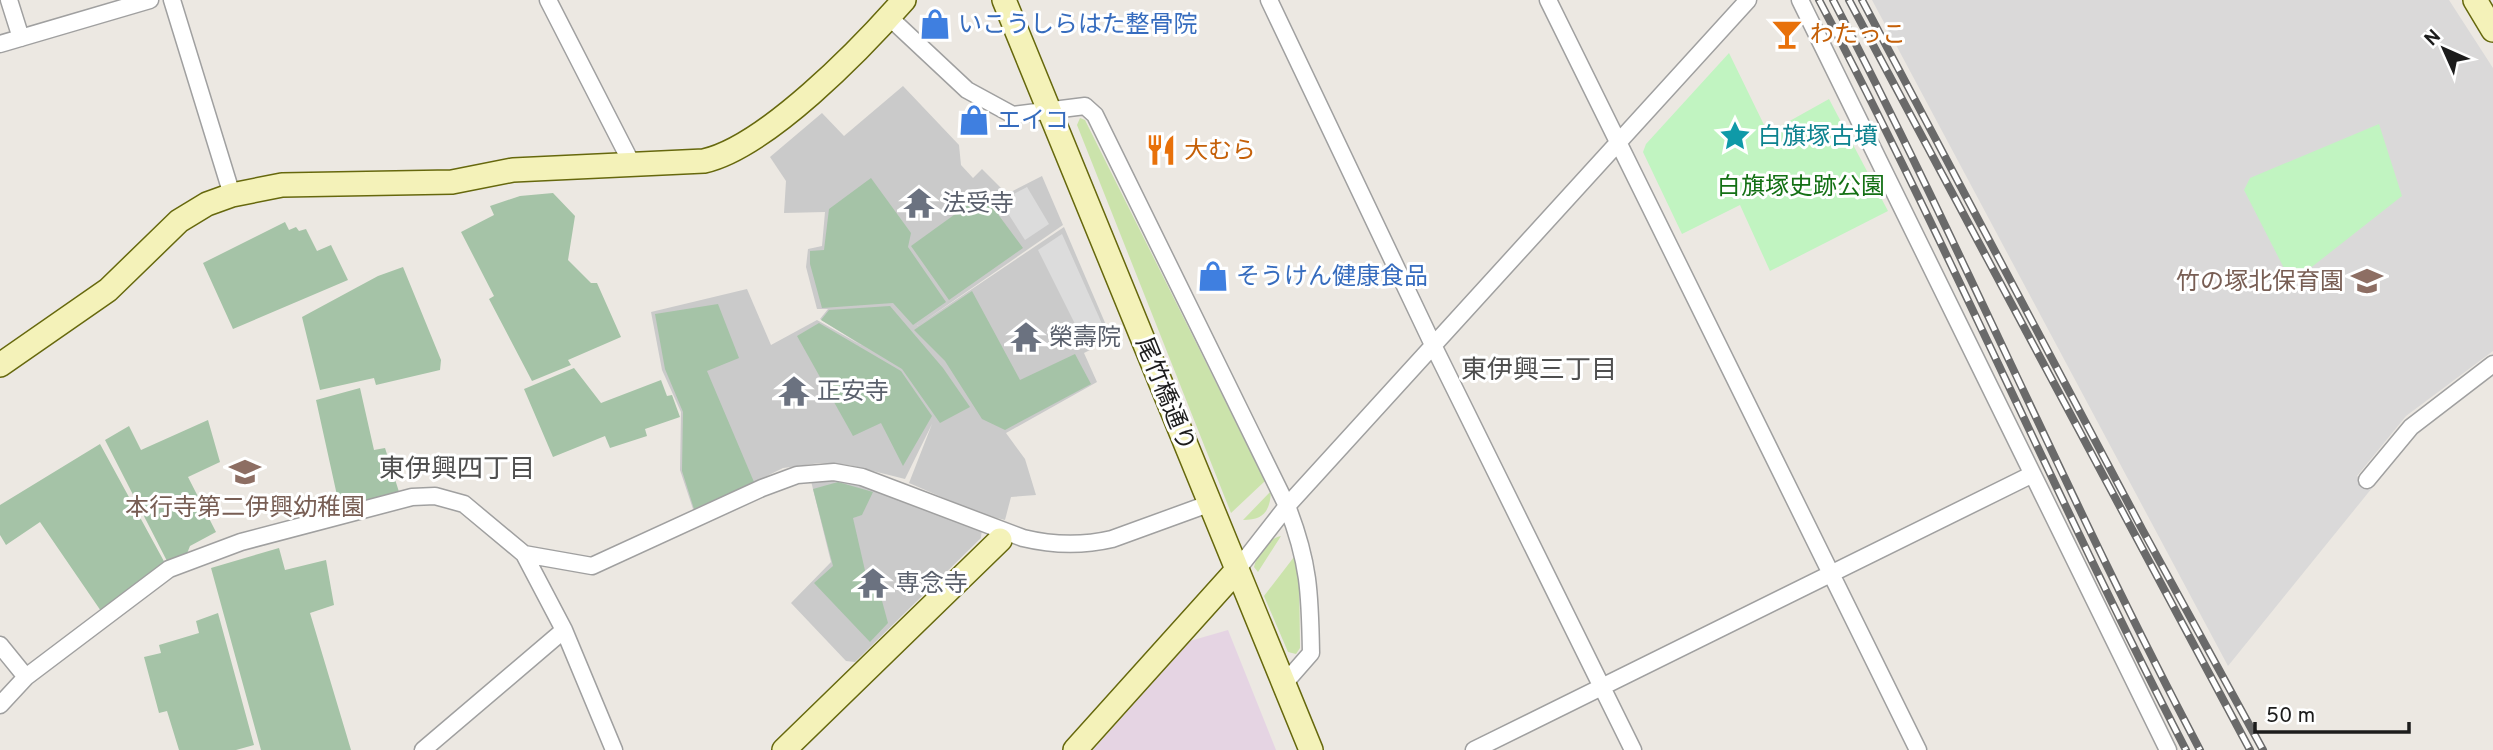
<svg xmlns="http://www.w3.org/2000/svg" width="2493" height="750" font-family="Overpass,'Noto Sans JP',sans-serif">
<rect width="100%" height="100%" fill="#ece8e2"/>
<path fill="#dad9d9" d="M1872 0H2449L2493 68V351L2406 416 2357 476 2372 488 2228 666Z"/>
<path fill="#e5d4e3" d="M1228 630 1276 750H1093L1190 641Z"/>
<path fill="#cacaca" d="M903 86 959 145 961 165 973 178 982 169 1007 194 1042 176 1063 225 917 326 1064 227 1112 339 1084 353 1097 382 1006 433 1025 459 1036 495 1011 497 1005 520 981 514 909 483 932 424 905 479 849 465 820 463 783 468 694 512 680 470 681 412 662 370 651 312 747 289 771 345 817 320 861 345 820 319 828 309H817L806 267 808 249 822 246 825 212 784 213 786 181 770 157 822 113 844 136Z
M830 480 863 484 982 527 981 538 855 662 846 661 791 603 831 562 811 481Z"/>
<path fill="#cbe3ab" d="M1080 118 1085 120 1265 481 1231 513 1077 125Z
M1271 491C1270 512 1263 520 1243 520Z
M1281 536 1258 572 1254 567C1257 554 1267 539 1281 536Z
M1294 557 1299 570 1300 648 1296 654 1288 652 1264 596Z"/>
<path fill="#a5c3a7" d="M871 178 911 233 908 247 946 302 913 325 893 303 822 308 810 264V251L824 250 829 209Z
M553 193 575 216 568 260 591 283H597L621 337 568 360 571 365 532 381 489 299 494 296 461 232 494 215 490 206 520 196Z
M983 194 1023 248 949 300 911 246Z
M285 222 289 230 296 227 299 231 306 229 317 251 331 245 348 280 233 329 203 263Z
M403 267 441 360 440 370 376 385 374 378 320 390 302 317 378 276Z
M972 291 1020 380 1075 354 1091 384 1005 430 982 419 945 361 914 330Z
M718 304 739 358 707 371 754 482 694 509 682 471 683 412 665 369 655 314Z
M890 306 943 368 970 407 940 423 902 369 821 320 829 310Z
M819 323 901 371 932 416 903 466 881 423 853 436 797 336Z
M574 368 601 403 661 380 667 396 672 395 680 417 645 429 647 436 610 448 605 436 553 457 524 389Z
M360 388 374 450 385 448 400 495 340 509 316 400Z
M208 420 220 462 188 477 216 532 190 546 186 556 168 563 105 440 129 426 141 450Z
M100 444 166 565 144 578 103 614 40 522 6 545 0 535V505Z
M838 482 873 492 862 515 853 518 869 588 878 586 888 623 870 642 814 583 833 566 813 489Z
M279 548 285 570 326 560 334 605 310 613 351 750H261L211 568Z
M218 613 254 745 236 750H179L167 711 159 713 144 657 161 653 159 645 199 633 196 621Z"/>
<path fill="#c1f4c1" d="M1729 53 1768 133 1829 99 1888 211 1770 271 1740 205 1682 234 1643 152 1646 144Z
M2379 124 2402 196 2299 277 2289 278 2244 190 2250 178Z"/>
<path fill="#dcdcdc" d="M1027 187 1049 224 1025 240 1000 201Z
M1062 234 1107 335 1086 346 1038 250Z"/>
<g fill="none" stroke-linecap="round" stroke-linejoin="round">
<defs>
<path id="street" d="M9 0 21 38
M172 0 232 195
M548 0 631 162
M1269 0 1434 347 1633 750
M1548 0 1918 750
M1800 0 2168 750
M889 17 967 90 1013 115 1085 106 1095 115 1287 506C1309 562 1310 593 1311 653L1283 685
M0 44 150 0
M2367 480 2411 427 2493 364
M524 554 592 566 762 488 797 475 834 472 862 477 1023 538C1052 545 1082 546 1112 539L1211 503
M1237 570 1287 506 1748 0
M0 645 26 677 0 705
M26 677 169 569 241 542 412 497 435 496 464 504 524 554 564 630 614 750
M423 750 564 630
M1474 750 2031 475"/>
<path id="secondary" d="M1004 0 1311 750
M2475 0 2493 30
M0 365 108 290 179 221 207 204 232 195 282 185 452 182 513 170 704 161C766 147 861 49 904 0
M784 750 1000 540
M1075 750 1237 570"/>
</defs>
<use href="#street" stroke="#a0a0a0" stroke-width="19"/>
<use href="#secondary" stroke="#66680d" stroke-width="26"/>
<use href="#street" stroke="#fff" stroke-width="16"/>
<use href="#secondary" stroke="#f4f2b9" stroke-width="23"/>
<defs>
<path id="rail" d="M1819 0C1949 246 2058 503 2186 750
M1833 0C1962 247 2070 504 2200 750
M1849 0 2250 750
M1862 0 2142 529 2263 750"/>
</defs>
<use href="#rail" stroke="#6a6a6a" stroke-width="8"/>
<use href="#rail" stroke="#fff" stroke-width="5" stroke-dasharray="16" stroke-linecap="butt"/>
</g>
<defs>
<symbol id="shop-bare" viewBox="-9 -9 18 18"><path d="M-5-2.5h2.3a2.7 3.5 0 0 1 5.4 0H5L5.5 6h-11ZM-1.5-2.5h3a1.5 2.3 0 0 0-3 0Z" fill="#3f7fe0" stroke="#fff" stroke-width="2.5" paint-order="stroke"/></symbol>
<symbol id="bar-bare" viewBox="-9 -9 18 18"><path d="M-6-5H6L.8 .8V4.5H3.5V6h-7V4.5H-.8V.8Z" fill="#e8710a" stroke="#fff" stroke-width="2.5" paint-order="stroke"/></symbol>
<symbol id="sight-bare" viewBox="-9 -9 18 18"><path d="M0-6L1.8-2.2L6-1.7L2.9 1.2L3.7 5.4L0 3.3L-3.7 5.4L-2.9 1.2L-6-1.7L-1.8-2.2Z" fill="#0f9aa8" stroke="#fff" stroke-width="2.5" paint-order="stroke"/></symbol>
<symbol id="restaurant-bare" viewBox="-9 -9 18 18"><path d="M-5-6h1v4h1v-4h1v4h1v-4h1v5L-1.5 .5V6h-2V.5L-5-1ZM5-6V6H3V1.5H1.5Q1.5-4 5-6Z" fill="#e8710a" stroke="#fff" stroke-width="2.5" paint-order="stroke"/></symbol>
<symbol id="temple-bare" viewBox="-9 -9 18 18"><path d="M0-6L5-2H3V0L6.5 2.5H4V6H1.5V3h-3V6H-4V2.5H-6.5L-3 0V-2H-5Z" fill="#6b7280" stroke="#fff" stroke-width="2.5" paint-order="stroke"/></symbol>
<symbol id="school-bare" viewBox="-9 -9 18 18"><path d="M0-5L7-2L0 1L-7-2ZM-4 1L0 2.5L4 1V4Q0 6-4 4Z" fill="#8d6e63" stroke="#fff" stroke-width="2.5" paint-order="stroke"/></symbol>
</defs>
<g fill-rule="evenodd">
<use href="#shop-bare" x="913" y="2" width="44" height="44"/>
<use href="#bar-bare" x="1765" y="12" width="44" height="44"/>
<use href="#shop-bare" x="952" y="98" width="44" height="44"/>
<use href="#sight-bare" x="1713" y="114" width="44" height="44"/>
<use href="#restaurant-bare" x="1139" y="128" width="44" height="44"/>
<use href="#temple-bare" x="897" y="181" width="44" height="44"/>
<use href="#shop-bare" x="1191" y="254" width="44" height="44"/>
<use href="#school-bare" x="2345" y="259" width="44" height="44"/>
<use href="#temple-bare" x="1004" y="315" width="44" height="44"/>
<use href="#temple-bare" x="772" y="369" width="44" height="44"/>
<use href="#school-bare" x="223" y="450" width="44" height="44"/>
<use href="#temple-bare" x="851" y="561" width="44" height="44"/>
</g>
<g text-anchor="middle" stroke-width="6" stroke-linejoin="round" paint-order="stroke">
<g font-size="24" fill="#366cbe" stroke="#fff" text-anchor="start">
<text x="958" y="32">いこうしらはた整骨院</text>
<text x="997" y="128">エイコ</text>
<text x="1236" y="284">そうけん健康食品</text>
</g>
<g font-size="24" fill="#c56008" stroke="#fff" text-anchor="start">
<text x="1810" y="42">わたっこ</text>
<text x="1184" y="158">大むら</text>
</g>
<g font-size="24" fill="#0d838f" stroke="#fff" text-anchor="start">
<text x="1758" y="144">白旗塚古墳</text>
</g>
<g font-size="24" fill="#137014" stroke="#fff">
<text x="1801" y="194">白旗塚史跡公園</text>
</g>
<g font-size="24" fill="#5b616d" stroke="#fff" text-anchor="start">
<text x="942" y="211">法受寺</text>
<text x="1049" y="345">榮壽院</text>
<text x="817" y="399">正安寺</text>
<text x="896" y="591">専念寺</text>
</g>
<g font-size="24" fill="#785e54" stroke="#fff" text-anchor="end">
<text x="2344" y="289">竹の塚北保育園</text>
<text x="245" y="515" text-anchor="middle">本行寺第二伊興幼稚園</text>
</g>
<g font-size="24" fill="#1c1c1c" stroke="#fff">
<text transform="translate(1166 394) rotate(68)" y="8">尾竹橋通り</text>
</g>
<g font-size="26" fill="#4f4f4f" stroke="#fff">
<text x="1539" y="378">東伊興三丁目</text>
<text x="457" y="477">東伊興四丁目</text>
</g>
</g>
<g transform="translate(2444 49) rotate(315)" stroke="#ffffff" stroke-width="5" paint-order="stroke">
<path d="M0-5L12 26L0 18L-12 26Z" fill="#1c1c1c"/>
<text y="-10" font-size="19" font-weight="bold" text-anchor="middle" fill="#1c1c1c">N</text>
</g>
<path d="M2255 722v10h154v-10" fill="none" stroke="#1c1c1c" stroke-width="3.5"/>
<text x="2266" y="722" font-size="21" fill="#1c1c1c" stroke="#ffffff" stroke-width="5" paint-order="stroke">50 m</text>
</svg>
